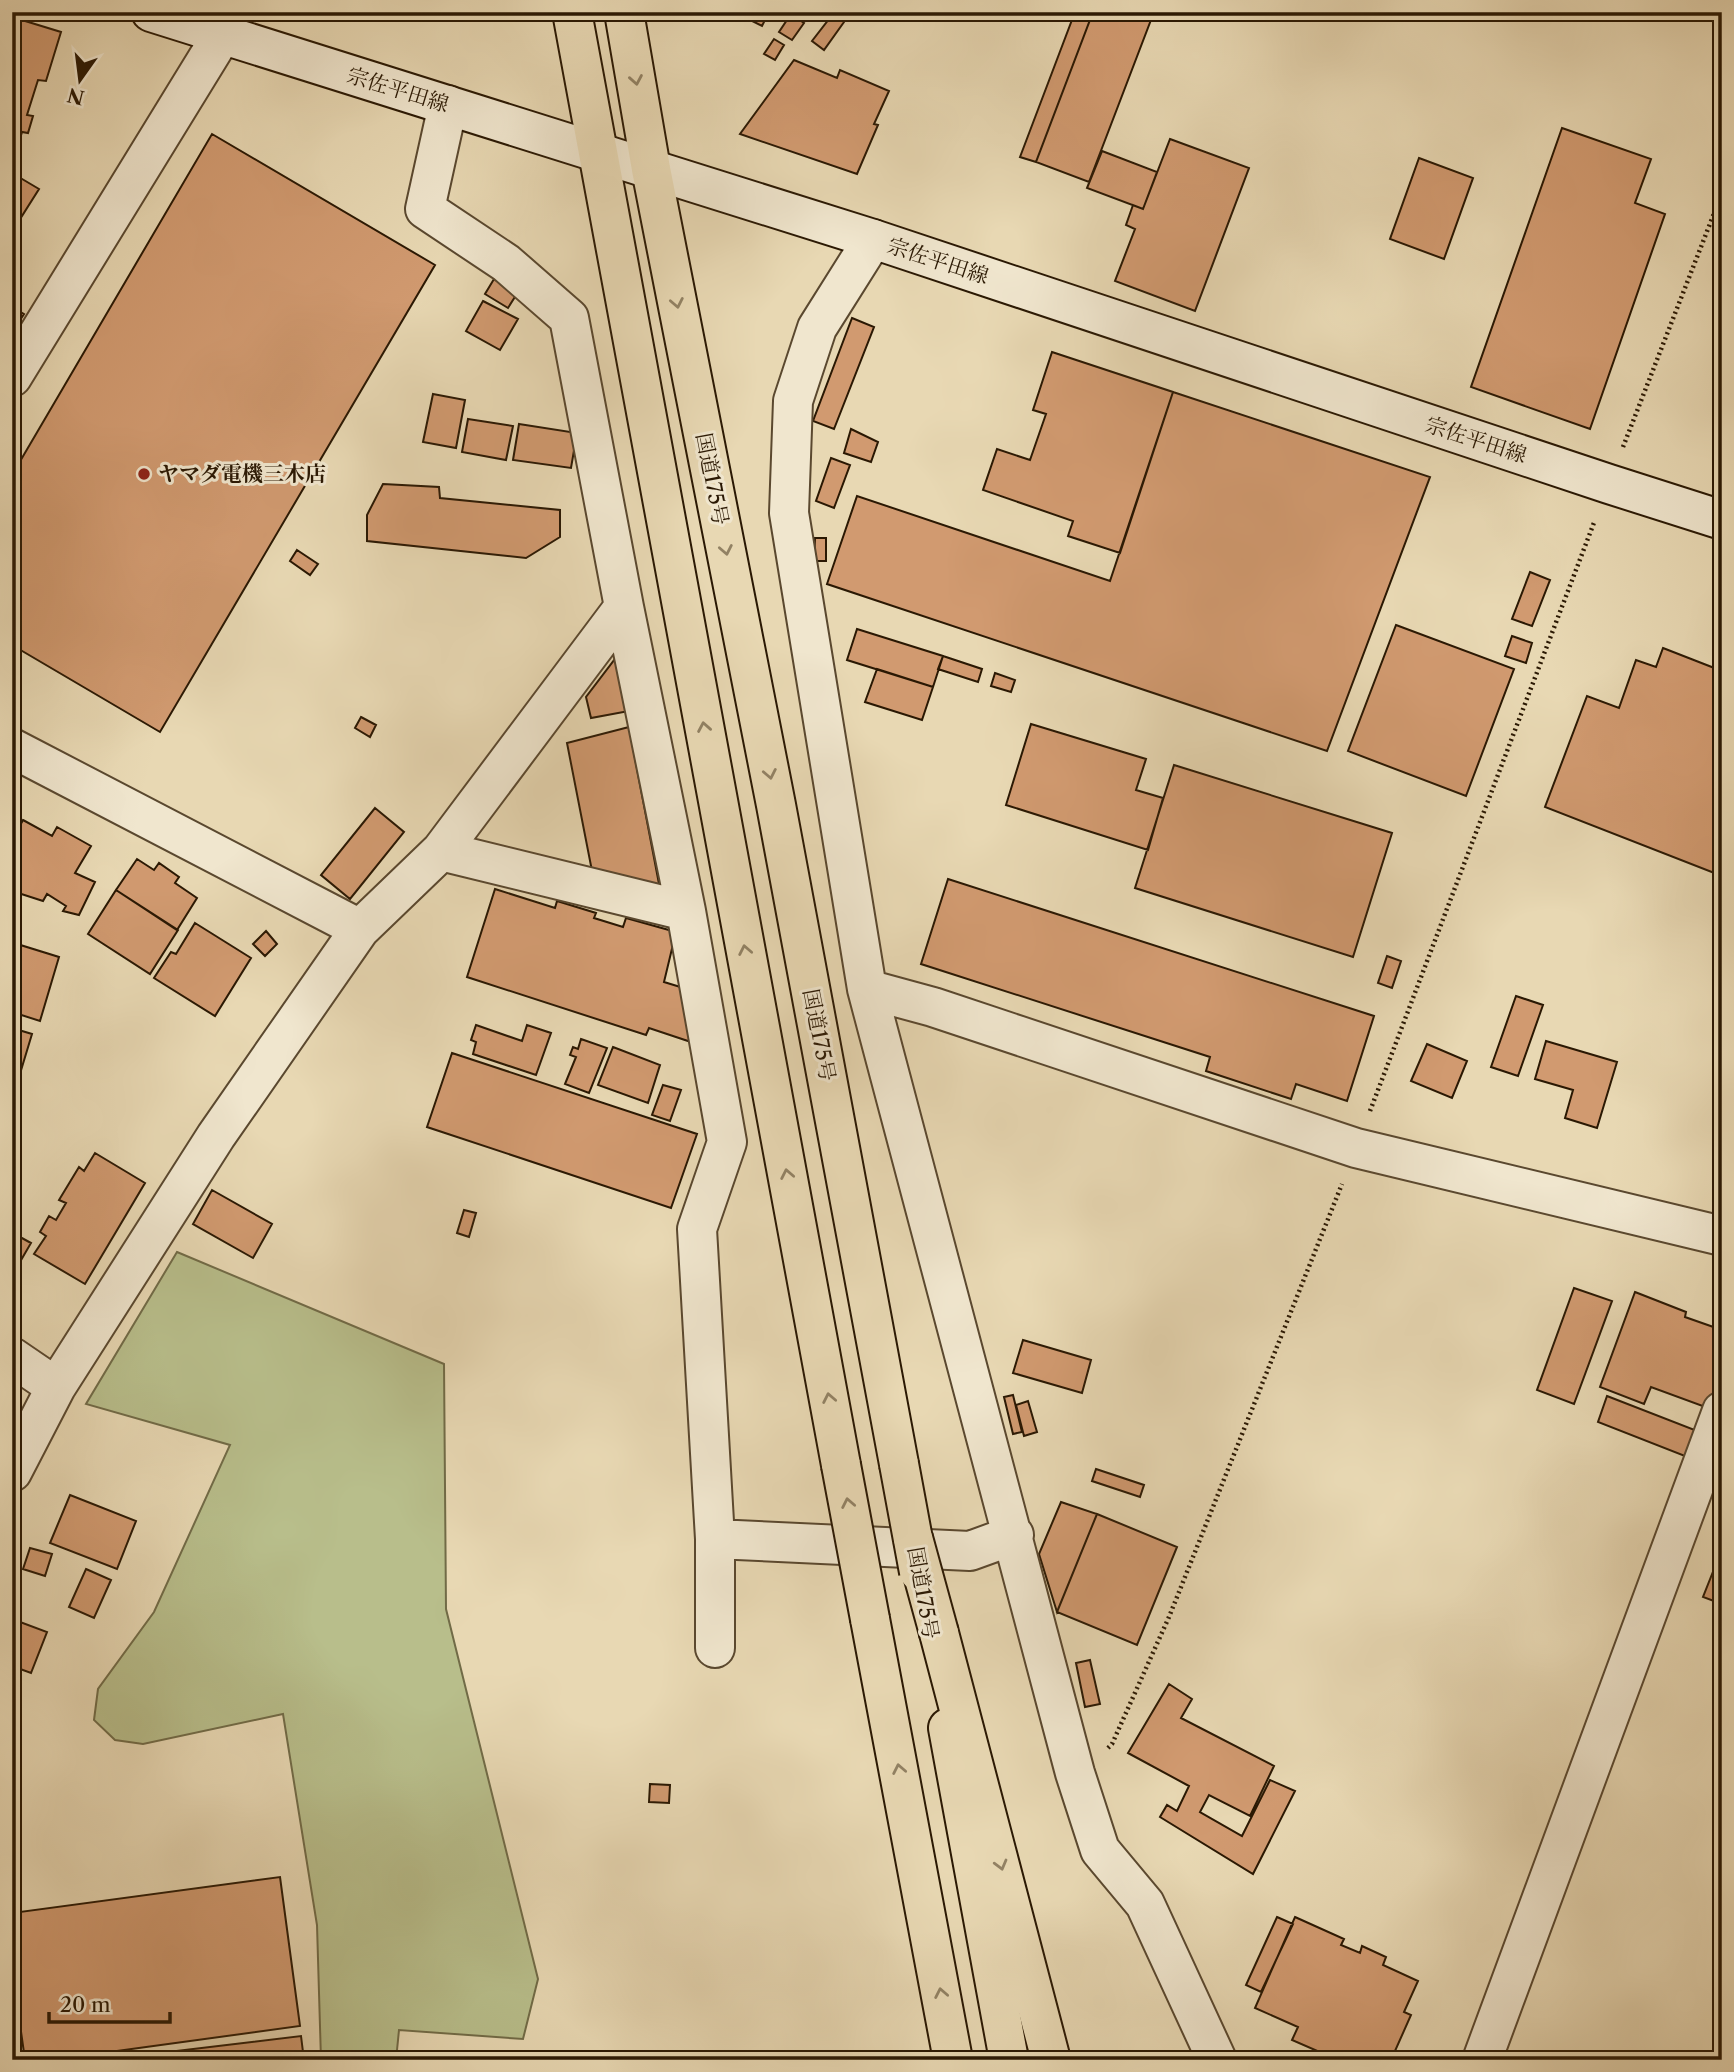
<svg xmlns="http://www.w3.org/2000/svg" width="1734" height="2072" font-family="'Libre Caslon Text','Noto Serif JP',serif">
<rect width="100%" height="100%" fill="#e8d8b3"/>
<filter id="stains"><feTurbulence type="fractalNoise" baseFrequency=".00286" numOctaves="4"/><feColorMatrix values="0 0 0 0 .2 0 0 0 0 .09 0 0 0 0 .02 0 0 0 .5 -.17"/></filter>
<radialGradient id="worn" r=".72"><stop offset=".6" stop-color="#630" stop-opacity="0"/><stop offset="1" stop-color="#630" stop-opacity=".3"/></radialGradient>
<path fill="#b8be8b" stroke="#716b47" stroke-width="2" d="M177 1252 444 1364 446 1609 538 1979 523 2039 399 2030 396 2060H321L317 1925 283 1714 143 1744 115 1740 94 1720 98 1689 154 1612 230 1445 86 1404Z"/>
<path fill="#d19a70" stroke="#2a1803" stroke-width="2" d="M741 12H769L762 26 740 15Z
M1075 12H1093L1036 162 1020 157Z
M1093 12H1154L1089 182 1036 162Z
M791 14 804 23 792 40 779 32Z
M833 14 844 22 824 50 812 41Z
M12 17 61 32 46 81 38 80 27 115 33 116 28 133 22 132 14 158Z
M774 39 784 45 775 60 764 54Z
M794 60 837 78 840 70 889 91 874 124 878 125 857 174 740 134Z
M1562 128 1651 159 1635 203 1665 214 1590 429 1471 387Z
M212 134 435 265 160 732 12 645V475Z
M1170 139 1249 168 1195 311 1115 281 1135 229 1126 225 1133 205 1143 209Z
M1102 151 1157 172 1143 209 1087 188Z
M1419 158 1473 178 1444 259 1390 239Z
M12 173 39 189 15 227 12 225Z
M494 279 518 292 508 308 485 294Z
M483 301 518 319 500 350 466 331Z
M12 307 24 314 12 332Z
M852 318 874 327 834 429 813 421Z
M1052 352 1173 392 1120 553 1068 536 1073 521 983 490 997 449 1030 460 1046 414 1033 410Z
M1173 392 1430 477 1327 751 827 584 857 496 1110 581Z
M433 394 465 400 456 448 423 442Z
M468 419 513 426 506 460 462 452Z
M519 424 577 433 571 468 513 460Z
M851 429 878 442 871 462 844 453Z
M831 458 850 465 834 508 816 501Z
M383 484 439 487 440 498 560 510V537L526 558 367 541V515Z
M815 538H826V561H814Z
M297 550 318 564 310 575 290 561Z
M1530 572 1550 580 1532 626 1512 619Z
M1396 625 1514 669 1466 796 1348 751Z
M857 629 943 656 933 687 847 660Z
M1512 636 1532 643 1526 663 1505 656Z
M1663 648 1722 671V876L1545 807 1587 696 1619 708 1636 660 1656 667Z
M618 655 629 711 591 718 586 697Z
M943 656 982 669 978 682 938 669Z
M877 669 933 687 922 720 865 702Z
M995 673 1015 680 1011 692 991 686Z
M361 717 376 725 370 737 355 728Z
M1031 724 1146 759 1136 790 1163 798 1148 850 1006 805Z
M629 727 660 889 592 871 567 743Z
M1174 765 1392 833 1353 957 1135 888Z
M375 808 404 832 350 899 321 875Z
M23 820 52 836 57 827 91 846 75 873 95 882 79 915 63 911 66 906 47 894 43 901 12 891V840Z
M137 859 154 870 159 863 179 877 175 883 197 898 177 930 116 890Z
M948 879 1374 1016 1347 1101 1296 1084 1291 1099 1206 1071 1210 1057 921 964Z
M495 889 555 908 557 901 596 913 594 918 623 927 626 918 676 932 664 982 687 989 691 1042 649 1028 646 1035 467 977Z
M116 890 178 930 150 974 88 934Z
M195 923 251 958 215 1016 154 978 171 952 176 954Z
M266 931 277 944 265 956 253 944Z
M12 936 16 937 14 943 59 957 40 1021 12 1012Z
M1387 956 1401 961 1392 988 1378 983Z
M1516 996 1543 1005 1518 1076 1491 1067Z
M476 1025 522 1041 527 1025 551 1033 536 1075 473 1054 476 1042 471 1040Z
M12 1028 32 1034 19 1077 12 1075Z
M581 1039 607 1048 589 1093 565 1084 576 1057 570 1055 573 1047 578 1049Z
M1546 1041 1617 1062 1597 1128 1565 1118 1573 1090 1535 1079Z
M1427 1044 1467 1061 1452 1098 1411 1081Z
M613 1047 660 1065 648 1103 598 1085Z
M452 1053 697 1134 671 1208 427 1127Z
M663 1085 681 1090 670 1121 652 1115Z
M95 1153 145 1183 85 1284 34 1254 46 1236 40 1232 49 1216 56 1220 66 1203 59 1200 79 1167 84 1171Z
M212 1190 272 1224 253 1258 193 1224Z
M464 1210 476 1213 469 1237 457 1233Z
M20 1237 31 1243 17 1267 12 1264V1251Z
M1574 1288 1612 1301 1574 1404 1537 1390Z
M1635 1292 1686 1312 1685 1317 1722 1330V1370L1708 1408 1651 1387 1644 1404 1600 1387Z
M1023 1340 1091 1360 1082 1393 1013 1373Z
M1013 1395 1022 1432 1013 1434 1004 1397Z
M1607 1396 1705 1434 1695 1460 1598 1422Z
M1028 1401 1037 1432 1024 1436 1016 1405Z
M1096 1469 1144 1485 1140 1497 1092 1481Z
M70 1495 136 1521 117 1569 50 1543Z
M1061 1502 1097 1514 1057 1612 1039 1554Z
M1097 1514 1177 1547 1137 1645 1057 1612Z
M30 1548 52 1554 45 1576 23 1569Z
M1722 1549V1604L1703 1597Z
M86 1569 111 1580 94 1618 69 1607Z
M12 1619 47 1632 31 1673 12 1666Z
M1090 1660 1100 1704 1085 1707 1076 1663Z
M1169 1684 1192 1699 1181 1718 1274 1766 1250 1816 1209 1795 1200 1812 1242 1836 1270 1780 1295 1791 1253 1874 1160 1817 1167 1805 1177 1811 1189 1786 1128 1753Z
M650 1784 670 1785 669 1803 649 1802Z
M280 1877 300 2026 51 2060H25L12 1968V1913Z
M1277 1917 1293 1924 1261 1992 1246 1985Z
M1295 1917 1344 1939 1341 1945 1360 1953 1362 1946 1386 1957 1383 1965 1418 1981 1404 2012 1411 2015 1391 2060H1338L1292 2040 1298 2027 1255 2008Z
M301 2036 304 2060H101Z"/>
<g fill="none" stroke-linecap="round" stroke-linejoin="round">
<defs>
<path id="minor" d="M873 239 817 328 793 401 789 513 867 989 1075 1773 1100 1850 1145 1904 1217 2060
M12 377 222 35
M12 748 360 929
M441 851 686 911 624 607 569 318 506 263 425 209 448 105
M686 911 727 1142 697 1229 715 1539V1648
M867 989 933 1007 1356 1148 1722 1236
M12 1357 56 1387
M12 1472 56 1387 216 1136 360 929 441 851 624 607
M715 1539 970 1551 1014 1535
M1482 2060 1722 1411"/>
<path id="secondary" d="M151 12 873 239 1609 484 1722 520"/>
<path id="trunk" d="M572 12 841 1465
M624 12 651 169 776 805 899 1464
M870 1619 953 2060
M948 1728 1009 2060"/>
<path id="motorway" d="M939 1633 1051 2060"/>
</defs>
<use href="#minor" stroke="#5a482f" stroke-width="42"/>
<use href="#secondary" stroke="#2a1803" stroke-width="42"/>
<use href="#trunk" stroke="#2a1803" stroke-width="42"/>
<use href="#motorway" stroke="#2a1803" stroke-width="42"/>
<path stroke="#2a1803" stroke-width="4.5" stroke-dasharray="2 3.5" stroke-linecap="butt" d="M1623 447 1722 193
M1370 1111 1595 520
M1108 1748 1112 1744 1169 1617 1342 1184"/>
<use href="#minor" stroke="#f0e6ce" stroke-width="38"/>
<use href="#secondary" stroke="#f0e6ce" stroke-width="38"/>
<use href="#trunk" stroke="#e8d8b3" stroke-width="38"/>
<use href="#motorway" stroke="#e8d8b3" stroke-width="38"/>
<defs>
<path id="trunk-bridge" d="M899 1464 919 1572
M841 1465 870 1619"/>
<path id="motorway-bridge" d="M913 1538 939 1633"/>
</defs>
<use href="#trunk-bridge" stroke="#2a1803" stroke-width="42" stroke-linecap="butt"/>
<use href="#motorway-bridge" stroke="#2a1803" stroke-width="42" stroke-linecap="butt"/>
<use href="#trunk-bridge" stroke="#e8d8b3" stroke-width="38"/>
<use href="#motorway-bridge" stroke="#e8d8b3" stroke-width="38"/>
</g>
<defs><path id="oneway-chevron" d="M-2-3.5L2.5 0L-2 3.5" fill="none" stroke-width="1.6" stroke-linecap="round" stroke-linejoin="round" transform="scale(1.75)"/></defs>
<g stroke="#928264">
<use href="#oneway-chevron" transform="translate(636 80) rotate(80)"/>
<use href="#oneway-chevron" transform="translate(677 303) rotate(79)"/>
<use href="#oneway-chevron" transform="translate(726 550) rotate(79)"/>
<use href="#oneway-chevron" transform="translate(704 727) rotate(-100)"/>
<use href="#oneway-chevron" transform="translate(770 774) rotate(79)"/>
<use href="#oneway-chevron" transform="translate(745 950) rotate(-101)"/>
<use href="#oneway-chevron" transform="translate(787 1174) rotate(-101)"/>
<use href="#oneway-chevron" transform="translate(829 1398) rotate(-101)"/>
<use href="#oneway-chevron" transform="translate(848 1503) rotate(-101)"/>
<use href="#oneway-chevron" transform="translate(899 1769) rotate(-101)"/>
<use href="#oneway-chevron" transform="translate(1001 1865) rotate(75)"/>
<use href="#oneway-chevron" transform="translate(941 1993) rotate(-101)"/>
</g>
<circle fill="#8f2418" stroke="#f0e6ce" stroke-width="2.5" cx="144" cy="474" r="7"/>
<g text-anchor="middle" stroke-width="6" stroke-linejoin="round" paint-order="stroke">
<g font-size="21" fill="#2a1803" stroke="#f0e6ce">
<text transform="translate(398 90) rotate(17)" y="7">宗佐平田線</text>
<text transform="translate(938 261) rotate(18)" y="7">宗佐平田線</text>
<text transform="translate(1476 440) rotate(18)" y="7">宗佐平田線</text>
<text transform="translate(712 479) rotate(79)" y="7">国道175号</text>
<text transform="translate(819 1035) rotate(79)" y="7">国道175号</text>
<text transform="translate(923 1593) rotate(80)" y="7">国道175号</text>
</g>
<g font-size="21" font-weight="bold" fill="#2a1803" stroke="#f0e6ce" text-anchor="start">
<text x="158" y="481">ヤマダ電機三木店</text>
</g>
</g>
<rect width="1734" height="2072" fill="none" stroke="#e8d8b3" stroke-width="42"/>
<rect x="14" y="14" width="1706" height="2044" fill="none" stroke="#2a1803" stroke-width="3.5"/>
<rect x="21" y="21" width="1692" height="2030" fill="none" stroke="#2a1803" stroke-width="2"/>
<g transform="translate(80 80) rotate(194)" stroke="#f0e6ce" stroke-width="5" paint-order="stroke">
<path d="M0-5L12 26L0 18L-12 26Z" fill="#2a1803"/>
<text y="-10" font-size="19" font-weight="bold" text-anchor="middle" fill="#2a1803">N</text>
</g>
<path d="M49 2012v10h121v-10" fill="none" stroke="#2a1803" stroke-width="3.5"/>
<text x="60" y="2012" font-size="21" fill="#2a1803" stroke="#f0e6ce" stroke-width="5" paint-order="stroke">20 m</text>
<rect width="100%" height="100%" filter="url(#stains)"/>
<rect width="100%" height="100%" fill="url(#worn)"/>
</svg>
